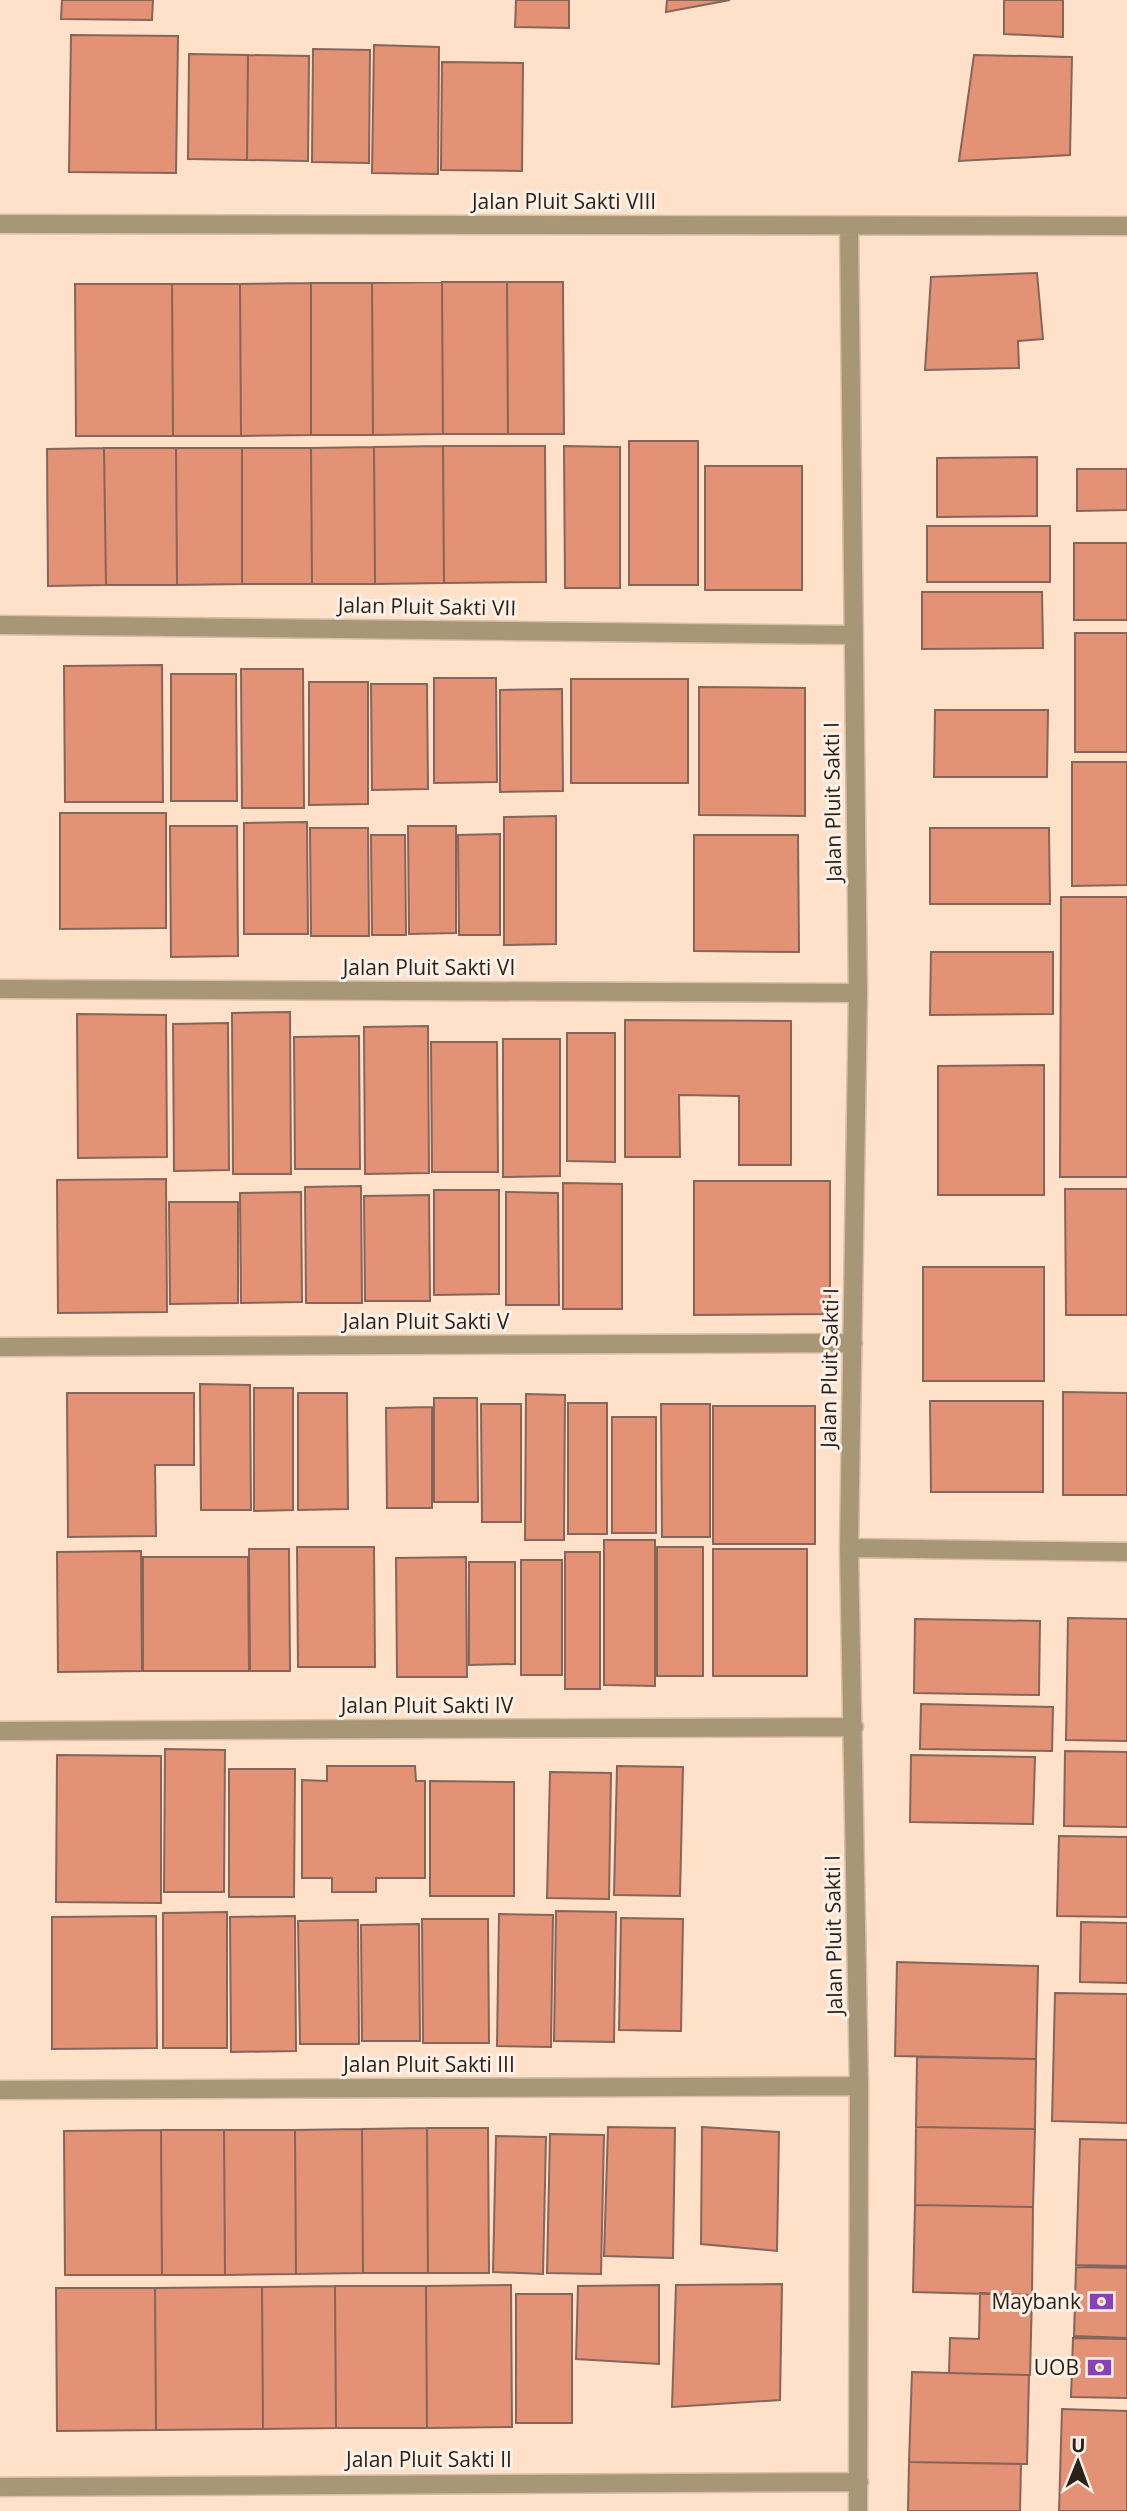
<svg xmlns="http://www.w3.org/2000/svg" width="1127" height="2511" font-family="'Open Sans',sans-serif">
<rect width="100%" height="100%" fill="#fee1c8"/>
<path fill="#e49276" stroke="#86655a" stroke-width="2" d="M62 0H153L152 20 61 19Z
M516 0H569V28L515 27Z
M667 0H730L666 12Z
M1004 0H1063V37L1004 34Z
M71 35 178 36 176 173 69 172Z
M374 45 439 47 438 174 372 173Z
M313 49 370 50 369 163 312 162Z
M189 54 248 55 247 160 188 159Z
M248 55 309 56 308 161 247 160Z
M974 55 1072 57 1070 155 959 161Z
M442 62 523 63 522 171 441 170Z
M1037 273 1043 339 1018 341 1019 368 925 370 931 277Z
M442 282 443 434 373 435 372 283Z
M442 282H507L508 434H443Z
M507 282H563L564 434H508Z
M311 283H372L373 435H311Z
M311 283V435L241 436 240 284Z
M75 284H172L173 436H76Z
M172 284H240L241 436H173Z
M629 441H698V585H629Z
M443 446 444 583 375 584 374 447Z
M443 446H545L546 582 444 583Z
M564 446 620 447V588H565Z
M374 447 375 584H312L311 448Z
M104 448H176L177 585H106Z
M104 448 106 585 48 586 47 449Z
M176 448H242V584L177 585Z
M242 448H311L312 584H242Z
M1037 457V516L937 517V458Z
M705 466H802V590H705Z
M1077 469H1127V510L1077 511Z
M927 526H1050V582H927Z
M1074 543H1127V620H1074Z
M922 592H1042L1043 648 922 649Z
M1075 633H1127V752H1075Z
M162 665 163 802H65L64 666Z
M241 669H303L304 808H242Z
M171 674H236L237 801H171Z
M434 678H496L497 782 434 783Z
M571 679H688V783H571Z
M309 682H368V804L309 805Z
M371 684H427L428 789 372 790Z
M699 687 805 688V816L699 815Z
M562 689 563 791 500 792V690Z
M935 710H1048L1047 777H934Z
M1072 762H1127V885L1072 886Z
M60 813H166V928L60 929Z
M556 816V944L504 945V817Z
M307 822 308 934H244V823Z
M170 826H237L238 956 171 957Z
M408 826H456V933L409 934Z
M310 828H368L369 936H311Z
M930 828H1049L1050 904H930Z
M500 834V935H459L458 835Z
M371 835H405L406 935H372Z
M694 835H798L799 952 694 951Z
M1061 897H1127V1177H1060Z
M931 952H1053V1014L930 1015Z
M290 1012 291 1174H233L232 1013Z
M77 1014 166 1015 167 1157 78 1158Z
M625 1020 791 1021V1165H739V1096L679 1095 680 1157H625Z
M228 1023 229 1170 174 1171 173 1024Z
M428 1026 429 1173 365 1174 364 1027Z
M567 1033H615V1162L567 1161Z
M359 1036 360 1169H295L294 1037Z
M503 1039H560V1176L503 1177Z
M431 1042H497L498 1172H432Z
M1044 1065V1195H938V1066Z
M166 1179 167 1312 58 1313 57 1180Z
M694 1181H830V1314L694 1315Z
M563 1183 622 1184V1309H563Z
M361 1186 362 1303H306L305 1187Z
M1065 1189H1127V1315H1066Z
M434 1190H499V1294L434 1295Z
M301 1192 302 1302 241 1303 240 1193Z
M506 1192 558 1193 559 1305H506Z
M429 1195 430 1301H365L364 1196Z
M169 1202H238V1303L170 1304Z
M923 1267H1044V1381H923Z
M200 1384 250 1385 251 1510H201Z
M254 1388H293V1510L254 1511Z
M1063 1392 1127 1393V1495H1063Z
M67 1393H194V1465H155L156 1536 68 1537Z
M298 1393H347L348 1509 298 1510Z
M526 1394 565 1395 564 1540H525Z
M434 1398H477L478 1502H434Z
M930 1401H1043V1492H931Z
M568 1403H607V1534H568Z
M481 1404H521V1522H482Z
M661 1404H710V1537H662Z
M713 1406H815V1544H713Z
M432 1407V1508H387L386 1408Z
M612 1417H656V1533H612Z
M604 1540H655V1686L604 1685Z
M297 1547H374L375 1667H298Z
M657 1547H703V1676H657Z
M249 1549H289L290 1671H250Z
M713 1549H807V1676H713Z
M141 1551 142 1671 58 1672 57 1552Z
M565 1552H600V1689H565Z
M143 1557H248L249 1671H143Z
M466 1557 467 1677H397L396 1558Z
M521 1560H562V1675H521Z
M469 1562H515V1664L469 1665Z
M1068 1618 1127 1619V1741L1066 1740Z
M915 1619 1040 1621 1039 1695 914 1693Z
M921 1704 1053 1707 1052 1751 920 1749Z
M165 1749 225 1750 224 1892H164Z
M1065 1751 1127 1752V1827L1064 1826Z
M57 1755 161 1756V1903L56 1902Z
M911 1755 1035 1757 1033 1824 910 1822Z
M327 1766H415L416 1781H425V1878H376V1892H332V1878H302V1780L327 1781Z
M617 1766 683 1767 680 1896 614 1895Z
M229 1769H295L294 1897H229Z
M550 1772 611 1773 609 1899 547 1898Z
M430 1781 514 1782V1896H430Z
M1059 1836 1127 1837V1917L1057 1916Z
M556 1911 616 1912 614 2042 554 2041Z
M227 1912V2048H163V1913Z
M499 1914 553 1915 551 2047 497 2046Z
M156 1916 157 2048 52 2049V1917Z
M295 1916 296 2051 231 2052 230 1917Z
M621 1918 683 1919 681 2031 619 2030Z
M422 1919H488L489 2043H423Z
M358 1920 359 2044H300L298 1921Z
M1081 1922 1127 1923V1983L1080 1982Z
M419 1924 420 2041H362L361 1925Z
M897 1962 1038 1966 1036 2059 895 2056Z
M1055 1993 1127 1994V2123L1052 2121Z
M917 2057 1036 2059 1035 2129 916 2127Z
M608 2127 675 2128 673 2258 604 2256Z
M702 2127 779 2132 777 2251 701 2244Z
M916 2127 1035 2129 1033 2207 915 2205Z
M427 2128H488L489 2273H428Z
M427 2128 428 2273H363L362 2129Z
M362 2129 363 2273 296 2274 295 2130Z
M161 2130 162 2275H65L64 2131Z
M161 2130H224L225 2275H162Z
M224 2130H295L296 2274 225 2275Z
M550 2134 604 2135 601 2274 547 2273Z
M496 2136 546 2137 543 2274 493 2272Z
M1080 2139 1127 2140V2266L1076 2265Z
M915 2205 1033 2207 1032 2295 913 2292Z
M1076 2267 1127 2268V2338L1074 2336Z
M782 2284 780 2400 672 2407 676 2285Z
M511 2285 512 2427 427 2428 426 2286Z
M659 2285V2364L576 2359 578 2286Z
M335 2286H426L427 2428H336Z
M335 2286 336 2428 263 2429 262 2287Z
M262 2287 263 2429 156 2430 155 2288Z
M56 2288H155L156 2430 57 2431Z
M980 2293 1032 2295 1030 2375 949 2373 950 2338 979 2339Z
M516 2294H572V2423H516Z
M1073 2338 1127 2339V2398L1071 2397Z
M912 2372 1029 2375 1027 2464 909 2462Z
M1062 2409 1127 2411V2511H1059Z
M909 2462 1021 2464 1020 2511H908Z"/>
<g fill="none" stroke-linecap="round" stroke-linejoin="round">
<defs>
<path id="minor" d="M0 224 1127 226
M849 226 858 993 849 1548 859 2086 858 2511
M0 625 854 635
M0 989 858 993
M0 1347 853 1343
M849 1548 1127 1552
M0 1731 854 1727
M0 2090 859 2086
M0 2487 859 2482"/>
</defs>
<use href="#minor" stroke="#d8bea8" stroke-width="21"/>
<use href="#minor" stroke="#a79777" stroke-width="18"/>
</g>
<defs>
<symbol id="bank-bare" viewBox="-9 -9 18 18"><path d="M-6-4H6V4H-6ZM0-2.3a2.3 2.3 0 1 0 0 4.6a2.3 2.3 0 1 0 0-4.6Z" fill="#8942b5" stroke="#fef2e8" stroke-width="2.5" paint-order="stroke"/></symbol>
</defs>
<g fill-rule="evenodd">
<use href="#bank-bare" x="1084" y="2284" width="35" height="35"/>
<use href="#bank-bare" x="1082" y="2350" width="35" height="35"/>
</g>
<g text-anchor="middle" stroke-width="6" stroke-linejoin="round" paint-order="stroke">
<g font-size="21" fill="#2c2118" stroke="#fef2e8">
<text x="564" y="209">Jalan Pluit Sakti VIII</text>
<text transform="translate(427 607) rotate(1)" y="7">Jalan Pluit Sakti VII</text>
<text transform="translate(833 802) rotate(-91)" y="7">Jalan Pluit Sakti I</text>
<text x="429" y="975">Jalan Pluit Sakti VI</text>
<text x="426" y="1329">Jalan Pluit Sakti V</text>
<text transform="translate(830 1368) rotate(-89)" y="7">Jalan Pluit Sakti I</text>
<text x="427" y="1713">Jalan Pluit Sakti IV</text>
<text transform="translate(834 1935) rotate(-91)" y="7">Jalan Pluit Sakti I</text>
<text x="429" y="2072">Jalan Pluit Sakti III</text>
<text x="429" y="2467">Jalan Pluit Sakti II</text>
</g>
<g font-size="21" fill="#2c2118" stroke="#fef2e8" text-anchor="end">
<text x="1081" y="2309">Maybank</text>
<text x="1079" y="2375">UOB</text>
</g>
</g>
<g transform="translate(1078 2462) rotate(1)" stroke="#fef2e8" stroke-width="5" paint-order="stroke">
<path d="M0-5L12 26L0 18L-12 26Z" fill="#2c2118"/>
<text y="-10" font-size="19" font-weight="bold" text-anchor="middle" fill="#2c2118">U</text>
</g>
</svg>
